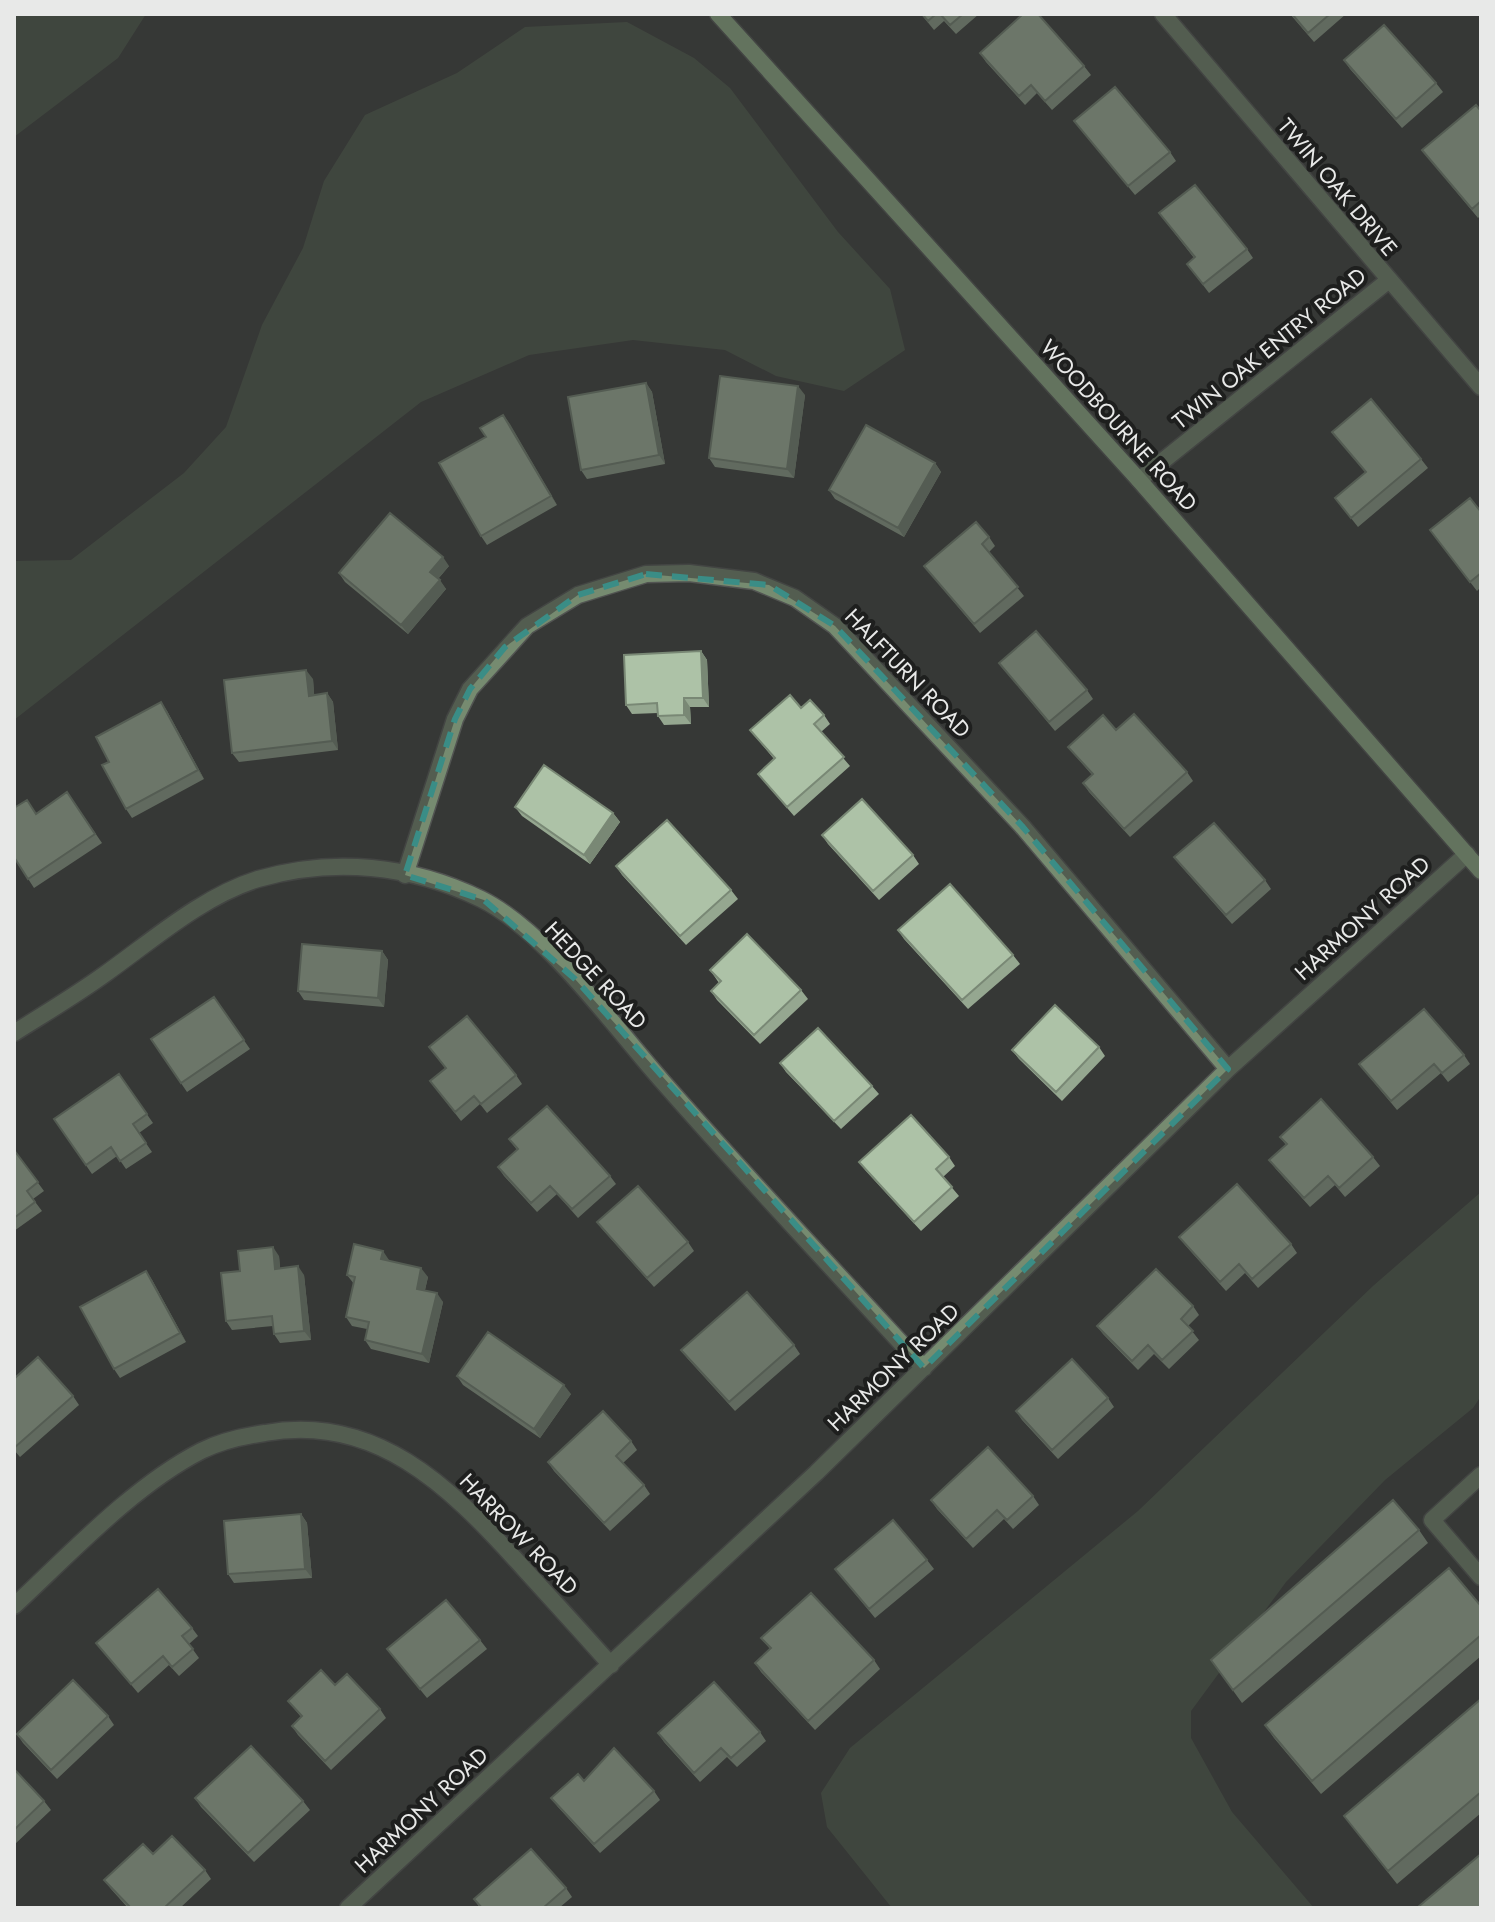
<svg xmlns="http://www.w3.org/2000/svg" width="1495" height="1922" font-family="Jost,sans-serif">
<rect width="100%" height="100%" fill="#363836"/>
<path fill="#4b5748" d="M14 14H146L118 58 14 137Z
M627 22 694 58 730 88 838 232 890 289 905 350 844 391 776 376 725 350 633 340 529 355 421 402 14 720V561L71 560 184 473 226 427 262 325 303 248 324 181 365 115 457 73 525 27Z
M1481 1192V1396L1473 1408 1385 1480 1286 1582 1191 1711V1738L1232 1812 1314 1908H892L827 1827 821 1793 850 1748 1138 1511 1373 1286Z"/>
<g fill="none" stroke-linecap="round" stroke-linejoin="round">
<defs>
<path id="service" d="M1481 1475 1432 1520 1481 1577"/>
<path id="minor" d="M1163 14 1481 387
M1139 480 1389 280
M405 875 455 719 470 689 527 626 578 595 646 574 689 573 754 581 795 598 835 626 1022 826 1228 1069
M14 1033C44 1014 76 995 105 974 153 940 201 897 258 879 333 857 411 865 481 899 546 931 615 1028 663 1082 748 1179 837 1273 924 1368
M14 1606C70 1554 133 1486 201 1451 221 1441 244 1436 265 1433 375 1413 449 1486 517 1561 548 1595 580 1630 611 1665
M348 1908 816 1473 1228 1069 1467 854"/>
<path id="secondary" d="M718 14 1139 480 1481 871"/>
</defs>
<use href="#service" stroke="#525452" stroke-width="19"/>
<use href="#minor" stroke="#525452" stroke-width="19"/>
<use href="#secondary" stroke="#525452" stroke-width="19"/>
<use href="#service" stroke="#768b70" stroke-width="16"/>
<use href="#minor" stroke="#768b70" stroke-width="16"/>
<use href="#secondary" stroke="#99bb8f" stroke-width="16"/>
</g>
<path fill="#95a790" d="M921 14H979L956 34 944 21 934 30Z
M1290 14H1346L1314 42Z
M980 53 1084 66 1091 75 1052 110 1037 93 1025 105 986 62Z
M1344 60 1436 83 1443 92 1402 128 1350 69Z
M1481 111V215L1478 218 1422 150Z
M1074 121 1170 152 1176 161 1135 195Z
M1159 213 1247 249 1253 258 1209 293 1187 264 1194 258Z
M646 383 652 392 665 464 587 479 581 470Z
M805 395 794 478 715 467 709 458Z
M503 415 557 505 487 545 481 536 486 437Z
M1332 432 1421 459 1428 468 1358 527 1335 498 1366 473Z
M935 463 941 472 904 537 835 499 829 490Z
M1481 512V587L1477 591 1430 530Z
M989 537 995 546 989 552 1024 596 980 633 924 566Z
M449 566 438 579 446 589 408 634 345 582 339 573Z
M701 651 707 660 709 707H690L691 724 664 725 658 716V713L632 714 626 705Z
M999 663 1087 690 1093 699 1055 731Z
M313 679 314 695 327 693 333 702 338 750 239 762 232 753Z
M161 702 167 711 204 779 132 818 126 809 109 762Z
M801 708 824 715 830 724 821 732 850 766 794 816 758 774 774 759 750 730Z
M1116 730 1187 772 1193 781 1130 837 1089 792 1083 783 1092 775 1068 747Z
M67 792 102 843 34 888 14 857 37 813Z
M515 807 613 813 620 822 590 864 522 816Z
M822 835 913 855 919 864 879 900 828 844Z
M1174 857 1265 880 1271 889 1232 924 1181 866Z
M616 866 731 890 738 899 686 945 622 875Z
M898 930 1013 955 1020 964 968 1009 904 939Z
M382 951 388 960 384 1007 304 1000 298 991Z
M710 970 801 990 808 999 760 1044 717 1000 711 991 719 983Z
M214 997 250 1049 187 1092 151 1039Z
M429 1047 516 1075 522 1084 487 1113 480 1104 461 1121 430 1081 446 1069Z
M1099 1047 1105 1056 1062 1101 1019 1059 1012 1050Z
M1464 1055 1470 1064 1448 1082 1441 1073 1397 1110 1359 1064Z
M780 1063 872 1086 879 1094 841 1129 786 1072Z
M119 1074 153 1123 139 1133 152 1152 126 1169 117 1156 92 1174 54 1119Z
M1280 1137 1373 1157 1380 1166 1345 1197 1335 1185 1310 1207 1276 1169 1269 1160 1286 1145Z
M509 1139 610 1176 616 1184 578 1218 557 1194 537 1212 504 1176 498 1167 517 1150Z
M14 1150 44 1191 33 1199 42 1211 14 1231Z
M949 1157 955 1166 943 1177 959 1196 921 1231 866 1171 859 1162Z
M597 1222 688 1242 694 1251 654 1287 604 1231Z
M1179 1237 1291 1244 1297 1253 1258 1288 1245 1273 1226 1291 1186 1246Z
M279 1256 280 1268 304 1275 311 1340 280 1343 274 1334 273 1326 232 1330 226 1321 240 1271Z
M389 1261 428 1277 425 1290 443 1302 429 1363 371 1349 365 1340 367 1329 352 1326 346 1317 354 1284 347 1275 389 1260Z
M146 1271 152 1280 186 1342 120 1378 114 1369Z
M1193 1306 1199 1315 1188 1326 1199 1340 1169 1369 1154 1354 1138 1370 1103 1334 1097 1326Z
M794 1345 800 1354 735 1411 688 1359 681 1350Z
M14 1375 16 1377 73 1396 79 1405 20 1457 14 1450Z
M457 1376 571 1394 540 1438 463 1385Z
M1108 1398 1114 1407 1058 1459 1022 1420 1016 1411Z
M631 1441 637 1450 623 1463 644 1485 650 1494 610 1531 554 1471 548 1462Z
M1033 1496 1039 1505 1013 1529 1004 1519 973 1548 937 1509 931 1500Z
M301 1514 307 1523 312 1578 234 1583 228 1574Z
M1419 1530 1428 1543 1242 1703 1211 1660Z
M927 1560 934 1569 875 1618 835 1569Z
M1481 1606V1656L1321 1794 1274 1738 1265 1725Z
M192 1628 198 1636 189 1644 199 1658 179 1676 169 1665 138 1693 96 1643Z
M761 1638 874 1660 880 1669 815 1730 761 1672 755 1663 770 1649Z
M480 1640 487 1649 427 1698 387 1649Z
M335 1685 380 1709 386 1718 331 1770 298 1735 292 1726 301 1717 288 1701Z
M1481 1699V1813L1397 1884 1344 1816Z
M108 1716 114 1725 57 1779 23 1743 17 1734Z
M760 1732 766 1741 737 1767 727 1757 700 1782 664 1742 658 1733Z
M14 1769 44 1801 51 1810 14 1845Z
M584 1781 654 1791 660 1800 600 1853 558 1807 551 1798Z
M195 1798 303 1801 310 1810 254 1862 201 1807Z
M153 1854 205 1870 211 1879 180 1908H128L111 1889 104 1880Z
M566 1888 572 1897 559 1908H480L474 1899Z"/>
<path fill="#798875" d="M646 383 652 392 665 464 659 455Z
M798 386 805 395 794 478 787 469Z
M503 415 510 424 557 505 551 496Z
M935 463 941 472 904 537 898 528Z
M443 557 449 566 436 581 430 572Z
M440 580 446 589 408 634 401 625Z
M701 651 707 660 709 707 703 698Z
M306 670 313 679 315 705 309 696Z
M327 693 333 702 338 750 332 741Z
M684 698 690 707 691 724 684 715Z
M161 702 167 711 204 779 198 770Z
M613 813 620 822 590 864 584 855Z
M382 951 388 960 384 1007 378 998Z
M273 1247 279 1256 281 1278 275 1269Z
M383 1251 389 1260 387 1268 381 1259Z
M298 1266 304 1275 311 1340 304 1331Z
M421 1268 428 1277 423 1298 417 1289Z
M146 1271 152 1280 186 1342 180 1333Z
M437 1293 443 1302 429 1363 422 1354Z
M564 1385 571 1394 540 1438 534 1429Z
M301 1514 307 1523 312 1578 305 1569Z"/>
<path fill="#adc2a7" stroke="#798875" stroke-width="2" d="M922 14H936L928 21Z
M940 14H963L950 25Z
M1023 14H1038L1084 66 1045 101 1031 85 1019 96 980 53Z
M1292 14H1330L1308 33Z
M1384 25 1436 83 1396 119 1344 60Z
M1115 87 1170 152 1128 186 1074 121Z
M1476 105 1481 111V201L1472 209 1422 150Z
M1195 185 1247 249 1203 284 1187 264 1195 257 1159 213Z
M720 376 798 386 787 469 709 458Z
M646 383 659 455 581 470 568 397Z
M1371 399 1421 459 1351 518 1335 498 1366 472 1332 432Z
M503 415 551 496 481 536 439 463 486 437 480 428Z
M866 425 935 463 898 528 829 490Z
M1470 498 1481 512V573L1470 582 1430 530Z
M390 513 443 557 430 572 440 580 401 625 339 573Z
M976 522 989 537 982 544 1018 587 974 624 924 566Z
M1036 631 1087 690 1049 722 999 663Z
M701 651 703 698H684V715L658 716 657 703 626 705 624 655Z
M306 670 309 696 327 693 332 741 232 753 224 680Z
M790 695 801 708 810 700 824 715 814 724 844 757 787 807 758 774 775 758 750 730Z
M161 702 198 770 126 809 102 765 109 762 96 737Z
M1134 714 1187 772 1124 829 1083 783 1093 774 1068 747 1103 715 1116 730Z
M544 765 613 813 584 855 515 807Z
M67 792 95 834 28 879 14 857V808L27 800 36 814Z
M862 799 913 855 873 891 822 835Z
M667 820 731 890 680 936 616 866Z
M1214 823 1265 880 1226 915 1174 857Z
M950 884 1013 955 962 1000 898 930Z
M747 934 801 990 754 1035 711 991 721 981 710 970Z
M302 944 382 951 378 998 298 991Z
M214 997 244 1040 181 1083 151 1039Z
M1055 1005 1099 1047 1056 1092 1012 1050Z
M1424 1009 1464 1055 1442 1073 1434 1064 1391 1101 1359 1064Z
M467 1016 516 1075 481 1104 474 1096 455 1112 430 1081 446 1068 429 1047Z
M818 1028 872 1086 834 1121 780 1063Z
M119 1074 147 1114 133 1124 146 1143 120 1161 111 1147 86 1165 54 1119Z
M1321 1099 1373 1157 1339 1188 1328 1176 1304 1198 1269 1160 1287 1144 1280 1137Z
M547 1106 610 1176 572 1209 550 1186 531 1203 498 1167 518 1149 509 1139Z
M911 1115 949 1157 936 1169 952 1187 914 1222 859 1162Z
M14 1150 38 1182 27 1191 35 1202 14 1218Z
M1237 1184 1291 1244 1252 1279 1239 1264 1220 1282 1179 1237Z
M638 1186 688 1242 647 1278 597 1222Z
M354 1244 383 1251 381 1259 421 1268 417 1289 437 1293 422 1354 365 1340 369 1322 346 1317 355 1277 347 1275Z
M273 1247 275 1269 298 1266 304 1331 274 1334 272 1316 226 1321 221 1273 240 1271 238 1251Z
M1156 1269 1193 1306 1181 1319 1193 1331 1162 1360 1148 1345 1132 1361 1097 1326Z
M146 1271 180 1333 114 1369 80 1307Z
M747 1292 794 1345 729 1402 681 1350Z
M488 1332 564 1385 534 1429 457 1376Z
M38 1357 73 1396 14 1448V1375L16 1377Z
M1072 1359 1108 1398 1052 1450 1016 1411Z
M603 1411 631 1441 616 1456 644 1485 604 1523 548 1462Z
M988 1447 1033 1496 1007 1520 997 1510 966 1539 931 1500Z
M1393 1500 1419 1530 1233 1690 1211 1660Z
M301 1514 305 1569 228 1574 224 1521Z
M893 1520 927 1560 869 1609 835 1569Z
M1449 1568 1481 1606V1635L1312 1781 1265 1725Z
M158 1589 192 1628 182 1636 193 1649 172 1667 163 1656 131 1684 96 1643Z
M811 1593 874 1660 808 1721 755 1663 771 1648 761 1638Z
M446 1600 480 1640 420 1689 387 1649Z
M321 1670 335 1685 347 1674 380 1709 325 1761 292 1726 302 1716 288 1701Z
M73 1680 108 1716 51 1770 17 1734Z
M714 1682 760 1732 731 1758 721 1748 694 1773 658 1733Z
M1481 1699V1792L1388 1871 1344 1816Z
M251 1746 303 1801 248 1853 195 1798Z
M614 1748 654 1791 594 1844 551 1798 578 1774 584 1781Z
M14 1769 44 1801 14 1830Z
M172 1836 205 1870 164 1908H131L104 1880 143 1844 153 1854Z
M531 1849 566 1888 543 1908H482L474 1899Z
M1481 1854V1908H1419L1418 1907Z"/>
<path d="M0 0H1495V1922H0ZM646 574 769 585 835 626 1022 826 1228 1069 924 1368 575 979 484 900 405 875 455 719 470 689 505 647 578 595Z" fill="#363836" fill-opacity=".55" fill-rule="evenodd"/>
<path fill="none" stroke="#3a8d86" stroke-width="6" stroke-dasharray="16 10" stroke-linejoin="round" d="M646 574 769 585 835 626 1022 826 1228 1069 924 1368 575 979 484 900 405 875 455 719 470 689 505 647 578 595Z"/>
<g text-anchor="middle" stroke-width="8" stroke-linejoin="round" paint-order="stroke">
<g font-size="22" fill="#e8e9e8" stroke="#1e1f1e">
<text transform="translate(1338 187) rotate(50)" y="8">TWIN OAK DRIVE</text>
<text transform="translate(1269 348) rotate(-39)" y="8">TWIN OAK ENTRY ROAD</text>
<text transform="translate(1119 425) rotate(48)" y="8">WOODBOURNE ROAD</text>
<text transform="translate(908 673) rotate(46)" y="8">HALFTURN ROAD</text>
<text transform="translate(1362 918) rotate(-42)" y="8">HARMONY ROAD</text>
<text transform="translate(596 975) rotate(47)" y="8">HEDGE ROAD</text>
<text transform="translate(893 1367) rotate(-44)" y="8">HARMONY ROAD</text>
<text transform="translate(519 1534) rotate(46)" y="8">HARROW ROAD</text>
<text transform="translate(421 1810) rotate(-43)" y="8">HARMONY ROAD</text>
</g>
</g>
<rect width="1495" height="1922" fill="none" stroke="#e8e9e8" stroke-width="32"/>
</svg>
